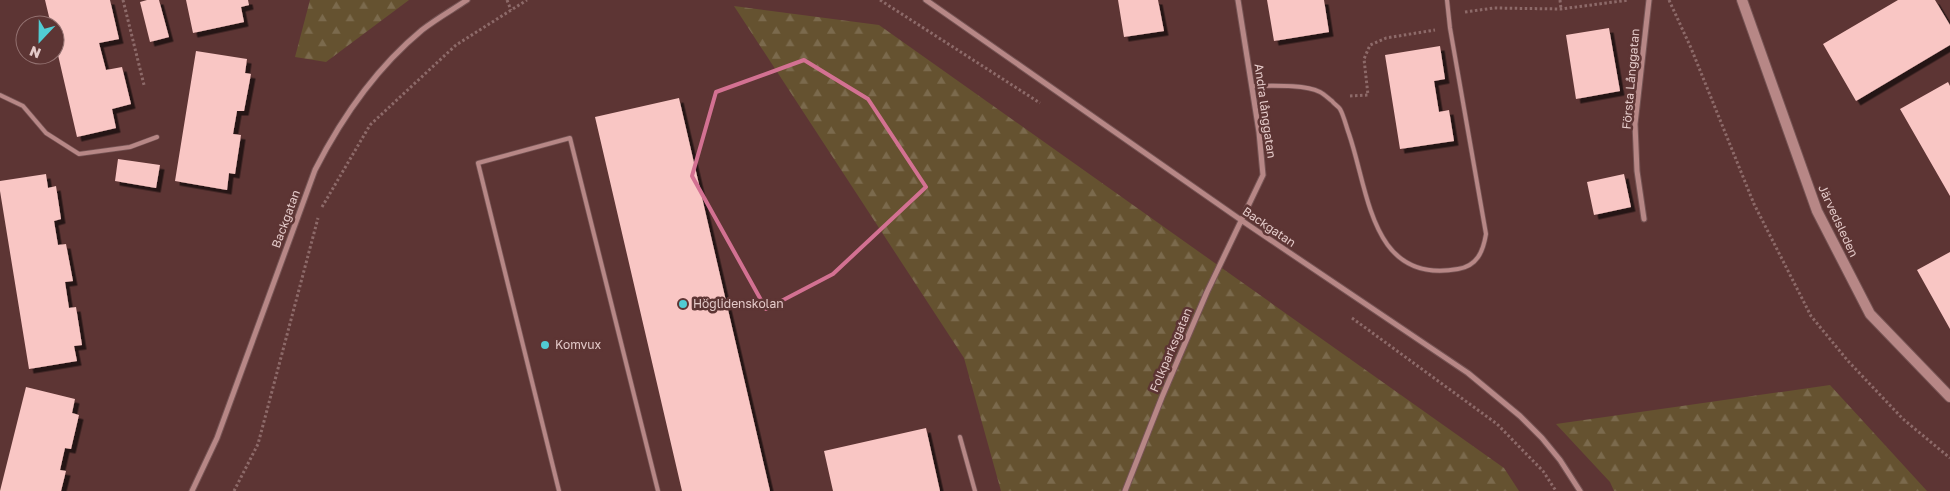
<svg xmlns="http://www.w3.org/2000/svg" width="1950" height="491" font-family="'Golos Text',sans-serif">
<defs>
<pattern id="forest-firs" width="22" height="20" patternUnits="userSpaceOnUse" patternTransform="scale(1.25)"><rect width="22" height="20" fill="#655230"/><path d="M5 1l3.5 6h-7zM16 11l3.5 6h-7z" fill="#7b6a4d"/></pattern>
<filter id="shadow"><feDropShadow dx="4.5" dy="4.5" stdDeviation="0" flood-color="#0009"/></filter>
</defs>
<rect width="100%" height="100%" fill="#5d3534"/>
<path fill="url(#forest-firs)" d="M310 0H409L326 62 295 57Z
M734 6 879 25 1504 468 1519 491H1001L964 358Z
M1830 385 1927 491H1614L1610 482 1556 424Z"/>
<path fill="#f9c6c4" filter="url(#shadow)" d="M45 0H110L119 39 99 43 106 70 122 67 131 104 112 109 116 128 77 137 55 42V25H51Z
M147 0H159L169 37 150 42 140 2Z
M186 0H248L249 5 241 7 244 22 193 33Z
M1118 0H1158L1164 31 1124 37Z
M1267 0H1324L1329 32 1274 41Z
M1898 0H1935L1950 25V45L1856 101 1823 44Z
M1609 28 1620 91 1576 99 1566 35Z
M1440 46 1445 79 1434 81 1439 112 1449 110 1454 141 1400 149 1385 55Z
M196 51 247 59 245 73 251 74 244 111H237L233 134 241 135 235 174 229 173 227 190 175 181Z
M1948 82 1950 86V196L1900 109Z
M679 98 770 491H682L595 117Z
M118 159 160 165 156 188 115 181Z
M46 174 48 188 56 186 61 219 54 221 58 245 66 244 73 281 65 282 69 308 76 307 82 345 74 346 77 361 29 369 0 191V181Z
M1624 174 1631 207 1594 215 1587 182Z
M1950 252V329L1917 270Z
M26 387 75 399 72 413 79 415 71 449 65 448 60 470 66 471 61 491H0Z
M926 428 940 491H833L824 451Z"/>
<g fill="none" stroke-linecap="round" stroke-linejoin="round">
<defs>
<path id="service" d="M1252 86C1270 86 1304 84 1320 92 1324 94 1328 98 1332 101 1334 104 1338 106 1340 109 1344 116 1346 126 1349 134 1369 192 1371 285 1458 269 1477 266 1483 252 1486 234L1450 28 1447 0
M0 95 23 106 46 133 79 154 130 147 157 137
M960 437 975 491
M559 491 478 163 570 138 658 491"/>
<path id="minor" d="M926 0 1241 220 1468 373 1520 416 1542 438 1560 460 1580 491
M1644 219 1637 171 1635 124 1649 0
M192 491 217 438 315 170C342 117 376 68 422 30 436 19 452 10 467 0
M1125 491 1162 397 1207 292 1263 175 1259 132 1238 0"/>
<path id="secondary" d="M1742 0 1817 211 1870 314 1950 397"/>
</defs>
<use href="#service" stroke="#755353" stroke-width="5.5"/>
<use href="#minor" stroke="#755353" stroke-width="7"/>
<use href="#secondary" stroke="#755353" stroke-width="12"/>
<path stroke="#8d6a69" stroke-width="3" stroke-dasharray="2.5 2.5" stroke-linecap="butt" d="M123 0 144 85
M507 0 511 10
M880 0 1040 103
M1560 0 1561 9
M1669 0 1691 48 1754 204 1811 316 1848 361 1903 419 1950 458
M1465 12 1494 8 1561 9 1629 0
M1350 96 1368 95 1364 59 1370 45 1386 38 1435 30
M322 207 370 125 456 45 527 0
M1352 318 1497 424 1543 471 1556 491
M234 491 258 444 318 218"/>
<use href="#service" stroke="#b78786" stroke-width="4"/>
<use href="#minor" stroke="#b78786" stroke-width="5"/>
<use href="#secondary" stroke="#b78786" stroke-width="10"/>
</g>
<path fill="none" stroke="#d37192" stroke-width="4" stroke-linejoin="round" d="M804 60 868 99 926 187 833 274 766 309 692 176 716 92Z"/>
<g fill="#51ccd3" stroke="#5d3534" stroke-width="2">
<circle cx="683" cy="304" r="5"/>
<circle cx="545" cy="345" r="5"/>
</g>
<g text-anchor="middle" stroke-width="5" stroke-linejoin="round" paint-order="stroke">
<g font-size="12" fill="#e4cac9" stroke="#5d3534">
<text transform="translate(1631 79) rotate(-85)" y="4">Första Långgatan</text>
<text transform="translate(1265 111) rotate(82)" y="4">Andra långgatan</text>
<text transform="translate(286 219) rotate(-70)" y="4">Backgatan</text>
<text transform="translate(1838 221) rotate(65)" y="4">Järvedsleden</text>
<text transform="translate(1269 227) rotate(34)" y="4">Backgatan</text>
<text transform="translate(1171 350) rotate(-67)" y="4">Folkparksgatan</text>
</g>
<g font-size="12" fill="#e4cac9" stroke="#5d3534" text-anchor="start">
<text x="693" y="308">Höglidenskolan</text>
<text x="555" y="349">Komvux</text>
</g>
</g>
<g transform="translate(40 40) rotate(202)"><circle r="24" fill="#5d3534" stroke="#937170"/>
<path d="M0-4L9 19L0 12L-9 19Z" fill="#51ccd3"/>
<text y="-8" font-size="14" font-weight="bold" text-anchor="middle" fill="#e4cac9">N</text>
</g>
</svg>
